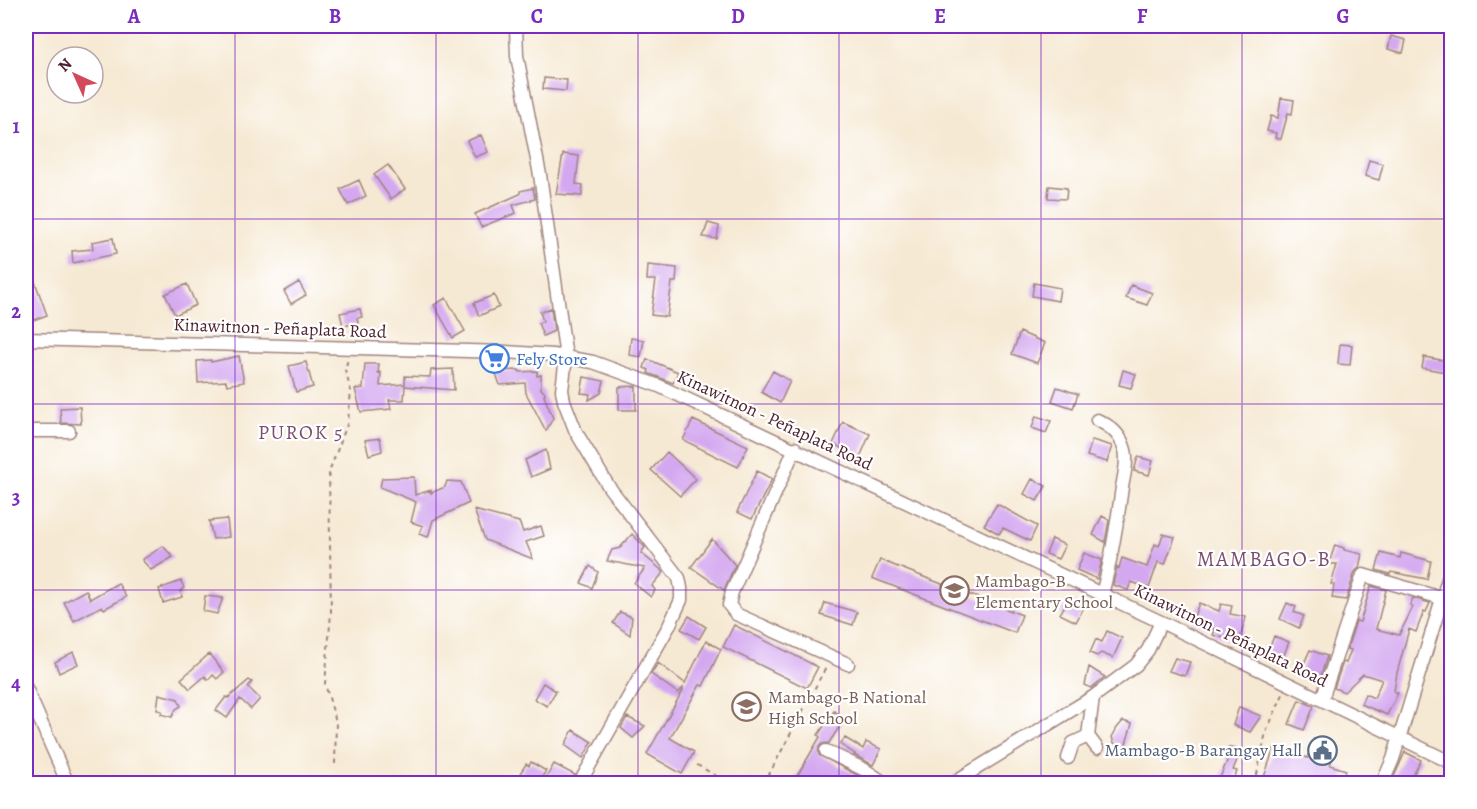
<svg xmlns="http://www.w3.org/2000/svg" width="1477" height="809" font-family="Alegreya,serif">
<rect width="100%" height="100%" fill="#fff"/>
<filter id="ink" filterUnits="userSpaceOnUse"><feTurbulence type="fractalNoise" baseFrequency=".0167" numOctaves="2"/><feDisplacementMap in="SourceGraphic" scale="12" xChannelSelector="R" yChannelSelector="G"/><feConvolveMatrix kernelMatrix="1 2 1 2 8 2 1 2 1" color-interpolation-filters="sRGB"/></filter>
<filter id="wash" filterUnits="userSpaceOnUse"><feTurbulence type="fractalNoise" baseFrequency=".008" numOctaves="4" result="noise"/><feDisplacementMap in="SourceGraphic" scale="24" xChannelSelector="R" yChannelSelector="G"/><feGaussianBlur stdDeviation="1.35" result="paint"/><feColorMatrix in="noise" values="0 0 0 0 0 0 0 0 0 0 0 0 0 0 0 0 0 1.4 0 .05"/><feComposite in="paint" operator="in"/></filter>
<g filter="url(#wash)">
<rect width="100%" height="100%" fill="#f6e9d3"/>
<g id="blocks">
<path fill="#d4a8f0" d="M1391 36 1406 40 1403 53 1388 49Z
M544 78 567 80 566 91 543 89Z
M1281 98 1294 100 1292 114 1288 113 1281 139 1275 138 1276 133 1267 131 1271 116 1278 118Z
M481 135 488 152 475 157 467 141Z
M563 154 579 156 576 184 583 185 582 196 556 194Z
M1369 160 1383 164 1379 180 1365 176Z
M388 165 405 189 391 199 374 175Z
M359 180 366 196 348 205 340 189Z
M1049 186 1067 188 1066 199 1048 198Z
M533 188 535 199 513 205 516 213 481 227 475 214 520 194V191Z
M708 223 719 226 717 239 703 237Z
M113 238 116 254 73 263 72 251 93 249 92 242Z
M648 265 677 268 676 282H672L667 317 651 315 656 280H647Z
M34 279 47 315 26 323V282Z
M299 282 306 295 291 304 284 291Z
M1034 283 1060 288 1058 301 1032 296Z
M187 284 196 305 175 315 165 294Z
M1131 285 1152 293 1147 305 1126 298Z
M494 295 499 307 479 316 474 303Z
M446 298 465 331 453 338 434 305Z
M551 308 554 331 543 336 538 323 543 321 540 312Z
M360 309 362 317 357 318 358 323 343 326 340 313Z
M1020 332 1045 343 1037 363 1012 354Z
M631 338 644 340 641 357 629 355Z
M1340 344 1352 345 1350 365 1338 364Z
M239 356 244 382 227 385 226 381 198 383 197 361 211 360V362Z
M1424 357 1452 362V373L1422 368Z
M647 359 678 372 673 383 648 373 649 370 644 368Z
M306 362 313 387 296 392 289 366Z
M365 364H379L378 373 381 372 380 386 405 384V376L430 377 431 370 453 369 454 390 405 386V385L404 400H389L391 409 361 412 355 389 363 388Z
M519 370 520 372 537 371V376L541 375V389L545 393 544 396 553 418 546 431 526 393 525 383 500 385 495 371Z
M1123 370 1136 374 1131 388 1119 385Z
M773 371 790 381 780 403 761 392Z
M584 377 604 381 601 393 589 400 590 394 581 393Z
M636 386V410H619V387Z
M1057 387 1078 394 1073 408 1052 401Z
M80 407 81 424 61 423 60 408Z
M1036 416 1051 421 1046 433 1032 428Z
M693 420 748 446 738 467 683 440Z
M843 422 870 434 858 462 846 457 848 451 833 444Z
M380 438 382 451 369 455 365 440Z
M1092 440 1112 446 1107 462 1087 456Z
M546 450 550 469 531 477 525 460Z
M667 452 696 479 680 496 651 470Z
M1138 457 1153 461 1149 475 1134 471Z
M757 471 772 479 752 519 737 512Z
M414 477 415 495 431 490V493L445 487 447 481 461 482 469 503 433 520 428 537 419 534 423 526 411 522 416 502 380 487 382 478Z
M1032 479 1046 486 1037 501 1024 494Z
M997 504 1037 526 1030 541 1003 528 999 534 984 525Z
M474 510 519 522 523 532 541 526 544 536 526 542 533 559 485 540Z
M1102 516 1109 520 1105 542 1093 535Z
M227 519 229 537 213 539 209 521Z
M632 534 645 547 641 553 664 572 652 586 655 590 651 597 634 583 645 568 607 561 612 550 620 548Z
M1163 534 1175 537 1165 564 1158 562 1149 588 1131 582 1128 590 1113 585 1117 567 1119 568 1122 558 1147 567 1155 544 1159 546Z
M712 539 735 565 724 590 691 567Z
M1052 539 1065 545 1058 559 1046 554Z
M1335 545 1344 548V550L1362 554 1359 568 1355 572 1346 600 1332 598 1334 585 1331 584 1337 564H1329Z
M163 546 173 557 151 570 142 560Z
M1084 553 1102 560 1097 579 1077 570Z
M1381 553 1400 558 1401 553 1431 561 1427 579 1391 572 1390 574 1376 570Z
M880 560 1022 615 1015 633 872 578Z
M590 566 598 572 592 588 581 583Z
M181 581 184 588 181 591 182 597 163 603 159 589Z
M118 583 126 597 104 609 102 606 74 621 64 602 86 590 90 599Z
M1371 586 1386 590 1376 629 1399 635 1413 607 1410 605 1413 598 1430 603 1426 612 1424 611 1416 632 1409 629 1397 673 1394 691 1398 693 1387 715 1361 704 1365 694 1374 698 1382 680 1363 674 1344 692 1334 688 1343 662 1346 663 1351 650 1347 649 1356 621 1360 622Z
M205 596 223 598 217 614 203 611Z
M1068 600 1084 607 1076 622 1060 614Z
M825 603 857 612 853 625 821 615Z
M1199 603 1219 611 1221 604 1232 606 1230 614 1246 617 1239 642 1213 635 1215 629 1192 622Z
M1287 603 1296 607 1294 612 1304 616 1299 628 1280 619Z
M620 612 632 617 630 635 613 623Z
M689 616 706 627 699 639 681 629Z
M734 625 818 667 807 688 723 647Z
M1107 631 1122 638 1113 658 1101 653 1097 656 1090 653 1096 639 1102 642Z
M1274 636 1289 642 1282 660 1267 654Z
M706 641 721 649 703 686 700 685 670 738 694 752 682 774 647 754 683 690V688L678 693 651 674 658 663 685 683Z
M1310 650 1327 656 1320 679 1301 670Z
M73 652 78 664 59 673 55 662Z
M209 654 224 672 217 679 213 675 208 680 205 676 190 689 181 679Z
M1175 658 1190 662 1185 676 1169 671Z
M1089 667 1105 677 1091 688 1085 685Z
M249 680 252 682 248 687 260 699 251 709 240 699 227 718 216 710 226 697 228 698Z
M543 683 556 691 547 706 534 699Z
M159 694 178 699 181 706 176 709 172 717 161 714 162 711 157 710Z
M1299 700 1314 706 1304 730 1289 724Z
M1239 707 1261 716 1250 732 1233 725Z
M834 711 845 718 829 743 822 744 819 747V755L861 777 865 780 863 783H793L820 737 818 735Z
M627 717 645 726 633 738 621 728Z
M1123 721 1132 724 1125 747 1114 743 1112 737 1117 728Z
M573 730 592 742 583 758 565 745Z
M845 738 863 749 866 742 881 749 873 765 854 755 855 754 840 744Z
M1314 739 1336 746 1330 765 1346 770 1342 783H1262L1274 748 1308 758Z
M1229 747 1241 750 1233 770 1237 771 1233 783 1219 780 1227 761 1225 756Z
M1405 752 1421 760 1409 783 1394 777Z
M531 762 546 771 538 783H520L524 778 519 775 526 764 529 766Z
M554 764 575 775 571 783H555L546 778Z"/>
</g>
</g>
<g filter="url(#ink)">
<use href="#blocks" fill-opacity="0" stroke="#a0847f" stroke-width="1.5"/>
<g fill="none" stroke-linecap="round" stroke-linejoin="round">
<defs>
<path id="minor" d="M516 26 517 56 540 175 566 357 562 390 564 401 576 432 609 487 679 578 681 588V600L669 626 579 784
M26 339 505 352 553 355 593 362 659 386 1161 622 1452 763
M1097 420C1111 426 1121 435 1125 450 1128 461 1124 476 1122 487 1117 524 1112 558 1102 594
M26 431H69
M795 448 732 592 729 605 736 614 848 664
M26 688 68 784
M1093 697 1088 736 1097 748
M1322 699 1363 575 1441 598
M826 751 865 770 886 784
M1068 758 1073 743 1088 736
M951 784 1093 697 1136 665 1148 650 1161 622
M1382 784 1393 759 1452 566"/>
</defs>
<use href="#minor" stroke="#a0847f" stroke-width="15"/>
<path stroke="#a0847f" stroke-width="2" stroke-dasharray="4.5 4.5" stroke-linecap="butt" d="M335 764 336 722 325 684 331 613 329 472 348 422 351 391 345 370 348 359
M697 765 731 784
M764 784 826 667
M1255 784 1266 732 1284 692"/>
<use href="#minor" stroke="#fff" stroke-width="12"/>
</g>
</g>
<path fill="none" stroke="#7b2cbf" stroke-width="1.5" stroke-opacity="0.55" d="M235 26V784M436 26V784M638 26V784M839 26V784M1041 26V784M1242 26V784M26 219H1452M26 404H1452M26 590H1452"/>
<defs>
<symbol id="supermarket-ring" viewBox="-11 -11 22 22"><circle r="9.5" fill="#fff" stroke="#3f7fe0" stroke-width="1.5"/><path d="M-6-5.5h2.5l.6 2H6L4.5 2H-2.5L-4.4-4H-6ZM-1.5 3.2a1.3 1.3 0 1 0 .1 0ZM3 3.2a1.3 1.3 0 1 0 .1 0Z" fill="#3f7fe0"/></symbol>
<symbol id="school-ring" viewBox="-11 -11 22 22"><circle r="9.5" fill="#fff" stroke="#8d6e63" stroke-width="1.5"/><path d="M0-5L7-2L0 1L-7-2ZM-4 1L0 2.5L4 1V4Q0 6-4 4Z" fill="#8d6e63"/></symbol>
<symbol id="civic-ring" viewBox="-11 -11 22 22"><circle r="9.5" fill="#fff" stroke="#5c6f8a" stroke-width="1.5"/><path d="M-.6-6.5H3V-4.5H.6V-3L4-1V1h2V6H-6V1h2V-1L-.6-3ZM-1.2 2.5V6h2.4V2.5Z" fill="#5c6f8a"/></symbol>
</defs>
<g fill-rule="evenodd">
<use href="#supermarket-ring" x="478" y="342" width="33" height="33"/>
<use href="#school-ring" x="938" y="574" width="33" height="33"/>
<use href="#school-ring" x="730" y="690" width="33" height="33"/>
<use href="#civic-ring" x="1306" y="734" width="33" height="33"/>
</g>
<g text-anchor="middle" stroke-width="4.5" stroke-linejoin="round" paint-order="stroke">
<g font-size="18" fill="#4a1f2b" stroke="#fff">
<text transform="translate(280 328) rotate(2)" y="6">Kinawitnon - Peñaplata Road</text>
<text transform="translate(775 420) rotate(25)" y="6">Kinawitnon - Peñaplata Road</text>
<text transform="translate(1231 635) rotate(26)" y="6">Kinawitnon - Peñaplata Road</text>
</g>
<g font-size="18" fill="#366cbe" stroke="#fff" text-anchor="start">
<text x="516" y="365">Fely Store</text>
</g>
<g font-size="18" fill="#785e54" stroke="#fff" text-anchor="start">
<text x="975" y="587">Mambago-B<tspan x="975" dy="21">Elementary School</tspan></text>
<text x="768" y="703">Mambago-B National<tspan x="768" dy="21">High School</tspan></text>
</g>
<g font-size="18" fill="#4e5e75" stroke="#fff" text-anchor="end">
<text x="1302" y="756">Mambago-B Barangay Hall</text>
</g>
<g font-size="20" letter-spacing="1.5" fill="#7a4f70" stroke="#fff">
<text x="301" y="439">PUROK 5</text>
</g>
<g font-size="21" letter-spacing="1.5" fill="#7a4f70" stroke="#fff">
<text x="1264" y="566">MAMBAGO-B</text>
</g>
</g>
<rect width="1477" height="809" fill="none" stroke="#fff" stroke-width="66"/>
<g transform="translate(75 75) rotate(315)"><circle r="28" fill="#ffffff" stroke="#b7a5aa" stroke-width="1.5"/>
<path d="M0-4.5L10 22L0 15L-10 22Z" fill="#d1495b"/>
<text y="-9" font-size="16" font-weight="bold" text-anchor="middle" fill="#4a1f2b">N</text>
</g>
<rect x="33" y="33" width="1411" height="743" fill="none" stroke="#7b2cbf" stroke-width="2"/>
<g font-size="20" text-anchor="middle" font-weight="bold" fill="#7b2cbf">
<text x="134" y="23">A</text>
<text x="335" y="23">B</text>
<text x="537" y="23">C</text>
<text x="738" y="23">D</text>
<text x="940" y="23">E</text>
<text x="1142" y="23">F</text>
<text x="1343" y="23">G</text>
<text x="16" y="133">1</text>
<text x="16" y="318">2</text>
<text x="16" y="504">3</text>
<text x="16" y="690">4</text>
</g>
</svg>
